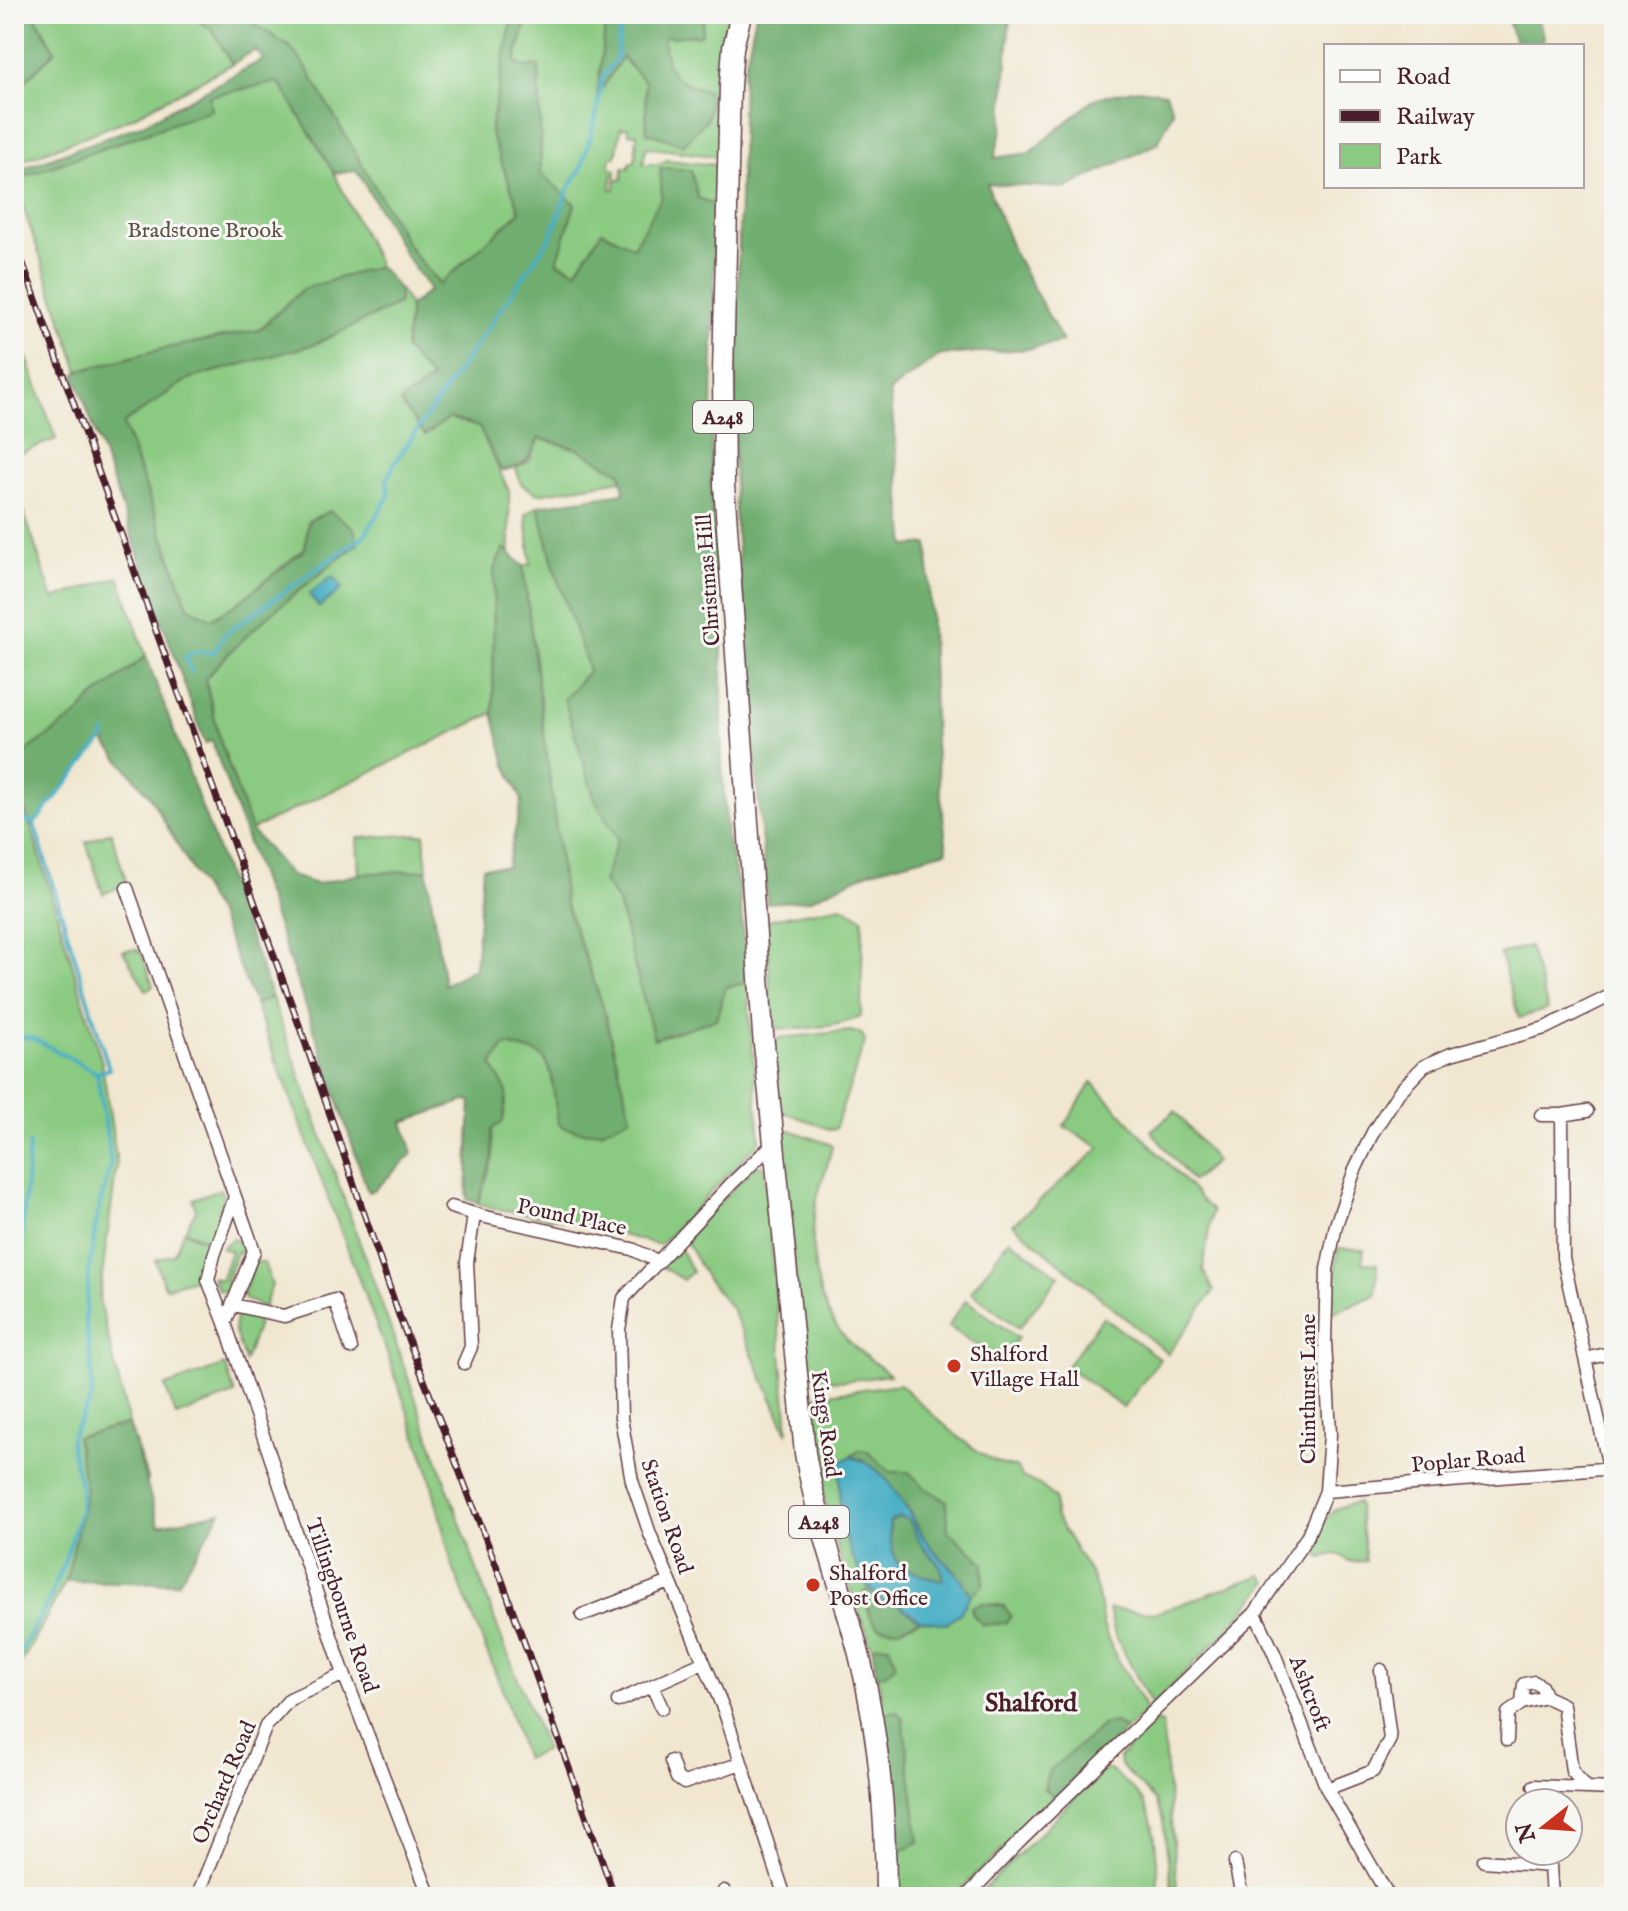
<svg xmlns="http://www.w3.org/2000/svg" width="1628" height="1911" font-family="'IM FELL English',serif">
<rect width="100%" height="100%" fill="#f6f6f2"/>
<filter id="ink" filterUnits="userSpaceOnUse"><feTurbulence type="fractalNoise" baseFrequency=".0125" numOctaves="2"/><feDisplacementMap in="SourceGraphic" scale="16" xChannelSelector="R" yChannelSelector="G"/><feConvolveMatrix kernelMatrix="1 2 1 2 8 2 1 2 1" color-interpolation-filters="sRGB"/></filter>
<filter id="wash" filterUnits="userSpaceOnUse"><feTurbulence type="fractalNoise" baseFrequency=".006" numOctaves="4" result="noise"/><feDisplacementMap in="SourceGraphic" scale="32" xChannelSelector="R" yChannelSelector="G"/><feGaussianBlur stdDeviation="1.8" result="paint"/><feColorMatrix in="noise" values="0 0 0 0 0 0 0 0 0 0 0 0 0 0 0 0 0 1.4 0 .05"/><feComposite in="paint" operator="in"/></filter>
<g filter="url(#wash)">
<rect width="100%" height="100%" fill="#f1e7d0"/>
<path fill="#8aca81" stroke="#6a7456" stroke-width="2" fill-rule="evenodd" d="M34 14H186L212 29 232 64 129 119 27 159 16 158 14 101 21 85 55 51Z
M239 14H513L490 132 520 212 440 284 413 253 290 47Z
M528 14 606 16 598 95 621 57 645 82 647 132 676 79 664 60V37L701 35 705 14H732L722 62 718 157 646 147 643 164H659L667 160 716 165 715 205 698 198 661 168 662 197 633 248 576 271 557 261 575 204 541 173 539 66 524 67 515 63ZM621 128H628V133L637 134 635 162H630L629 168H623L622 180 615 179V189H611L612 176H616V170L610 169 611 157H616Z
M279 82 334 173 379 266 303 289 259 330 162 349 79 371 14 180 210 110 208 96Z
M400 290 410 306 405 349 432 379 401 402 425 435 448 418 479 427 509 491 510 554 504 549 494 569 493 713 251 830 219 737 205 679 252 629 332 564 305 548 237 604 211 619 188 606 123 423 188 379 315 344 398 304Z
M14 322 56 439 14 456Z
M539 438 578 449 621 473 622 480 538 494 521 484 516 468 529 461Z
M14 483 53 599 119 577 146 656 88 702 80 713 14 760Z
M538 506 555 571 589 670 595 800 618 839 604 881 618 902 654 1039 716 1019 726 987 747 983 760 1141 660 1245 569 1221 492 1208 467 1199 471 1102 504 1046H511L537 1053 544 1058 551 1073 558 1122 562 1127 603 1132V1007L565 902 523 566 531 564 526 514Z
M14 781 31 827 102 1063 117 1163 99 1300 129 1424 148 1481 70 1567 66 1581 14 1676Z
M111 832 127 884 103 894 86 842Z
M424 834 427 870 359 874 357 838Z
M842 906 863 918 861 1015C849 1026 793 1031 777 1028L771 1017 767 923 771 919Z
M1529 946 1548 1009 1519 1018 1500 954Z
M136 949 142 954 153 986 146 990 123 951Z
M272 998 501 1637 546 1750 525 1759 503 1692 452 1565 428 1469 388 1356 255 1004Z
M851 1031 862 1034 865 1042 835 1129 831 1130 784 1112 780 1105C778 1089 769 1049 779 1038Z
M1092 1082 1212 1211 1203 1270 1214 1291 1168 1354 1013 1224 1100 1148 1064 1126Z
M1175 1111 1216 1161 1192 1181 1151 1131Z
M790 1130 832 1145C829 1164 821 1181 817 1199 808 1243 813 1300 843 1335 856 1351 875 1362 890 1375 865 1377 823 1390 804 1369L783 1145 785 1132Z
M764 1166 788 1429 787 1432 732 1309 707 1279 687 1243 691 1231 755 1167Z
M221 1189 224 1199 209 1241 185 1230 196 1210 193 1199Z
M184 1231 209 1243 198 1278 165 1288 155 1260 174 1254Z
M232 1239 242 1242 246 1254 237 1252 226 1281 235 1287 228 1292 218 1290 212 1277 221 1280 231 1251 221 1248Z
M1009 1239 1059 1276 1019 1328 971 1292Z
M1338 1248 1364 1249 1362 1263 1377 1264 1376 1295 1331 1313Z
M675 1250H681L692 1272 683 1280 661 1266Z
M255 1261 264 1263 272 1285 264 1307 246 1300 243 1294Z
M966 1300 1018 1338 999 1361 948 1326Z
M246 1311 261 1316 245 1361 234 1330 236 1317Z
M1103 1317 1160 1359 1123 1408 1067 1366Z
M225 1365 235 1394 176 1416 165 1386Z
M899 1384C924 1406 985 1468 1016 1467L1022 1477 1040 1485 1055 1498V1516L1092 1576 1098 1594 1103 1625 1112 1649 1144 1705 1145 1712 953 1897H895L896 1878 881 1693 872 1647 845 1575 824 1499 811 1431 810 1406 814 1396Z
M1358 1503 1366 1561 1348 1562C1341 1552 1333 1553 1322 1558L1307 1550C1319 1526 1328 1505 1358 1503Z
M1262 1575 1268 1582 1232 1625 1152 1706 1115 1635 1109 1609 1156 1613Z
M1155 1721 1162 1723 1178 1897H1173L1163 1820 1155 1800 1120 1765 1119 1758Z
M1103 1770H1110C1121 1779 1135 1789 1143 1801 1159 1828 1156 1867 1159 1897H976Z"/>
<path fill="#6fae6f" stroke="#5c664d" stroke-width="2" d="M14 14H34L55 51 21 85 14 101Z
M186 14H239L290 47 306 67 413 253 440 284 520 212 490 132 513 14H528L515 62 524 67 539 66 541 173 575 204 557 262 576 271 602 231 633 247 662 197 660 168 691 170 698 198 715 205 711 489 722 643V765L727 836 740 895 747 983 726 987 716 1019 654 1039 618 902 603 881 618 838 595 800 564 699 589 670 555 571 538 506 624 493 621 473 578 449 539 438C530 459 524 467 501 471L479 427 449 418 425 435 400 402 432 379 405 349 410 306 430 290 404 253 357 171 334 173 279 82 209 96 211 110 14 180V169L26 167 141 125 264 59 255 50 232 64 212 29Z
M595 14H705L701 35 664 37C664 79 677 80 712 93L707 119 683 145 647 132 645 82 622 57 597 97 606 16Z
M756 14H1010L1002 131 994 158 1029 153 1096 98 1138 89 1166 93 1173 111 1158 143 1066 188 987 184 1014 253 1063 342 1027 349 940 355 890 391 906 546 928 544 935 744 947 851 871 871 809 900 767 903 735 517 734 444 743 76Z
M1506 14H1538L1545 46H1516Z
M379 266 400 290 398 304 315 344 188 379 123 424 188 606 211 619 237 604 305 549 308 521 330 511 354 528 358 544C304 586 250 627 205 679L219 737 251 830 291 876 317 884 359 874 427 870 444 985 475 968 483 867H507L522 800 506 765 493 713 494 569 504 548 523 566 565 902 603 1007 631 1117C604 1132 592 1136 562 1127L558 1122 551 1073 544 1058 537 1053 511 1046H504L492 1065 507 1092 503 1122 492 1129 493 1157 478 1203 467 1199 471 1102 465 1101 403 1122 413 1153 376 1189 368 1192 318 1041 212 741 205 743 75 375 79 371 162 349 259 330 303 289Z
M146 656 272 998 255 1004 219 917 149 795 103 740 31 827 14 781V760L80 713 88 702Z
M129 1424 159 1525 221 1512 178 1583 66 1581 86 1492 76 1437Z
M860 1450 868 1452 890 1472H909L924 1487 947 1501 948 1531 984 1563 983 1585 971 1595 956 1573 928 1544 908 1509 863 1459 850 1457Z
M899 1517 908 1519C914 1528 918 1539 924 1548 931 1559 946 1565 943 1580L932 1581 899 1565C892 1552 888 1536 890 1521Z
M870 1589 880 1601H893L920 1620 900 1629 880 1628 870 1617 864 1592Z
M983 1603 1004 1606 1011 1616 1006 1623 983 1625 973 1615 971 1607Z
M878 1645 889 1646 896 1664 886 1674 877 1675 872 1647Z
M896 1711 903 1719 919 1842 904 1849 894 1846 883 1714Z
M1116 1723 1126 1730 1056 1798 1044 1789 1048 1772 1104 1724Z"/>
<path fill="#46aec5" stroke="#486678" stroke-width="2" fill-rule="evenodd" d="M333 576 342 589 319 607 309 594Z
M850 1457C890 1464 906 1513 927 1542 935 1554 948 1563 957 1574 962 1580 966 1588 971 1595L960 1613 947 1624 920 1620 894 1601H880L863 1581 840 1527V1481L838 1463ZM899 1517 909 1520C914 1528 917 1537 922 1545 930 1558 945 1564 943 1580 934 1582 909 1570 899 1565 892 1552 888 1536 890 1521Z"/>
<g fill="none" stroke-linecap="round" stroke-linejoin="round">
<path stroke="#46aec5" stroke-width="4" d="M192 672 185 657 197 651 213 653 226 633 365 535 389 495 387 479 395 462 550 238 569 188 581 169 596 117 602 78 617 58 621 14
M14 820 22 819 34 824
M14 953 22 977
M14 1035 35 1039 97 1073
M97 1073 109 1069 34 824 103 739 105 733
M14 1395 17 1298 29 1145
M14 1664 50 1598 64 1563 80 1511 81 1488 70 1444 71 1437 92 1397 91 1361 85 1320 89 1269 98 1211 111 1163 97 1073"/>
</g>
</g>
<g filter="url(#ink)">
<g fill="none" stroke-linecap="round" stroke-linejoin="round">
<defs>
<path id="minor" d="M127 888 254 1251 225 1323 208 1280 214 1255 235 1197
M1541 1115H1562L1587 1111
M1562 1115 1563 1258 1609 1467
M774 1143 731 1184 624 1298 619 1330 621 1418 632 1481 650 1534 724 1710 785 1897
M451 1207 481 1216 632 1249 659 1262
M233 1305 284 1316 335 1300 351 1348
M225 1323 344 1674 430 1897
M1586 1359 1614 1352
M464 1363 471 1347 467 1262 474 1215
M1326 1491 1614 1468
M1255 1613 1274 1653 1327 1789 1389 1897
M582 1615 670 1582
M652 1686 662 1708
M1546 1697 1522 1703 1524 1684 1534 1682 1541 1686 1546 1697 1563 1705 1572 1771 1587 1788 1614 1789
M618 1701 704 1662
M1507 1740 1508 1713 1522 1703
M671 1761 677 1778 684 1783 741 1763
M1534 1786 1587 1788
M1327 1789 1373 1771 1390 1739 1381 1670
M1484 1861 1550 1866 1552 1897
M1235 1862 1242 1897
M724 1891 726 1897
M197 1897 266 1726 290 1699 344 1674
M966 1897 1018 1843 1255 1613 1307 1537 1326 1491 1330 1434 1325 1342 1327 1269 1336 1225 1354 1172 1373 1132 1399 1092 1424 1066 1451 1054 1545 1028 1614 994"/>
<path id="primary" d="M741 14 733 48 730 85 723 374 724 485 763 1034 805 1453C817 1522 841 1586 859 1654 879 1733 886 1816 886 1897"/>
</defs>
<use href="#minor" stroke="#633d44" stroke-width="15"/>
<use href="#primary" stroke="#633d44" stroke-width="23"/>
<use href="#minor" stroke="#fff" stroke-width="12"/>
<use href="#primary" stroke="#fff" stroke-width="20"/>
<defs>
<path id="rail" d="M14 239 303 1036 401 1321 503 1583 615 1897"/>
</defs>
<use href="#rail" stroke="#4a1f2b" stroke-width="7"/>
<use href="#rail" stroke="#f6f6f2" stroke-width="4" stroke-dasharray="12" stroke-linecap="butt"/>
</g>
</g>
<g fill="#c8321e" stroke="#f6f6f2" stroke-width="3">
<circle cx="954" cy="1366" r="8"/>
<circle cx="813" cy="1585" r="8"/>
</g>
<g text-anchor="middle" stroke-width="6" stroke-linejoin="round" paint-order="stroke">
<g fill="#f6f6f2" stroke="#7e6067" stroke-width="2">
<rect x="693" y="401" width="60" height="32" rx="6"/>
<rect x="789" y="1506" width="60" height="32" rx="6"/>
</g>
<g font-size="20" font-weight="bold" fill="#4a1f2b">
<text x="723" y="424">A248</text>
<text x="819" y="1529">A248</text>
</g>
<g font-size="22" fill="#5d5245" stroke="#f6f6f2">
<text x="205" y="237">Bradstone Brook</text>
</g>
<g font-size="22" fill="#4a1f2b" stroke="#f6f6f2">
<text transform="translate(707 580) rotate(-94)" y="8">Christmas Hill</text>
<text transform="translate(572 1216) rotate(12)" y="8">Pound Place</text>
<text transform="translate(1307 1389) rotate(-90)" y="8">Chinthurst Lane</text>
<text transform="translate(827 1424) rotate(82)" y="8">Kings Road</text>
<text transform="translate(1468 1459) rotate(-5)" y="8">Poplar Road</text>
<text transform="translate(668 1516) rotate(71)" y="8">Station Road</text>
<text transform="translate(343 1605) rotate(71)" y="8">Tillingbourne Road</text>
<text transform="translate(1311 1693) rotate(69)" y="8">Ashcroft</text>
<text transform="translate(223 1782) rotate(-67)" y="8">Orchard Road</text>
</g>
<g font-size="22" fill="#4a1f2b" stroke="#f6f6f2" text-anchor="start">
<text x="970" y="1361">Shalford<tspan x="970" dy="25">Village Hall</tspan></text>
<text x="829" y="1580">Shalford<tspan x="829" dy="25">Post Office</tspan></text>
</g>
<g font-size="26" font-weight="bold" fill="#4a1f2b" stroke="#f6f6f2">
<text x="1031" y="1711">Shalford</text>
</g>
</g>
<rect width="1628" height="1911" fill="none" stroke="#f6f6f2" stroke-width="48"/>
<rect x="1324" y="44" width="260" height="144" fill="#f6f6f2" stroke="#b1a0a2" stroke-width="2"/>
<rect x="1340" y="70" width="40" height="12" fill="#ffffff" stroke="#b1a0a2" stroke-width="2"/>
<text x="1396" y="84" font-size="24" fill="#4a1f2b">Road</text>
<rect x="1340" y="110" width="40" height="12" fill="#4a1f2b" stroke="#b1a0a2" stroke-width="2"/>
<text x="1396" y="124" font-size="24" fill="#4a1f2b">Railway</text>
<rect x="1340" y="144" width="40" height="24" fill="#8aca81" stroke="#b1a0a2" stroke-width="2"/>
<text x="1396" y="164" font-size="24" fill="#4a1f2b">Park</text>
<g transform="translate(1544 1827) rotate(253)"><circle r="38" fill="#f6f6f2" stroke="#b1a0a2" stroke-width="2"/>
<path d="M0-6L14 30L0 20L-14 30Z" fill="#c8321e"/>
<text y="-12" font-size="22" font-weight="bold" text-anchor="middle" fill="#4a1f2b">N</text>
</g>
</svg>
